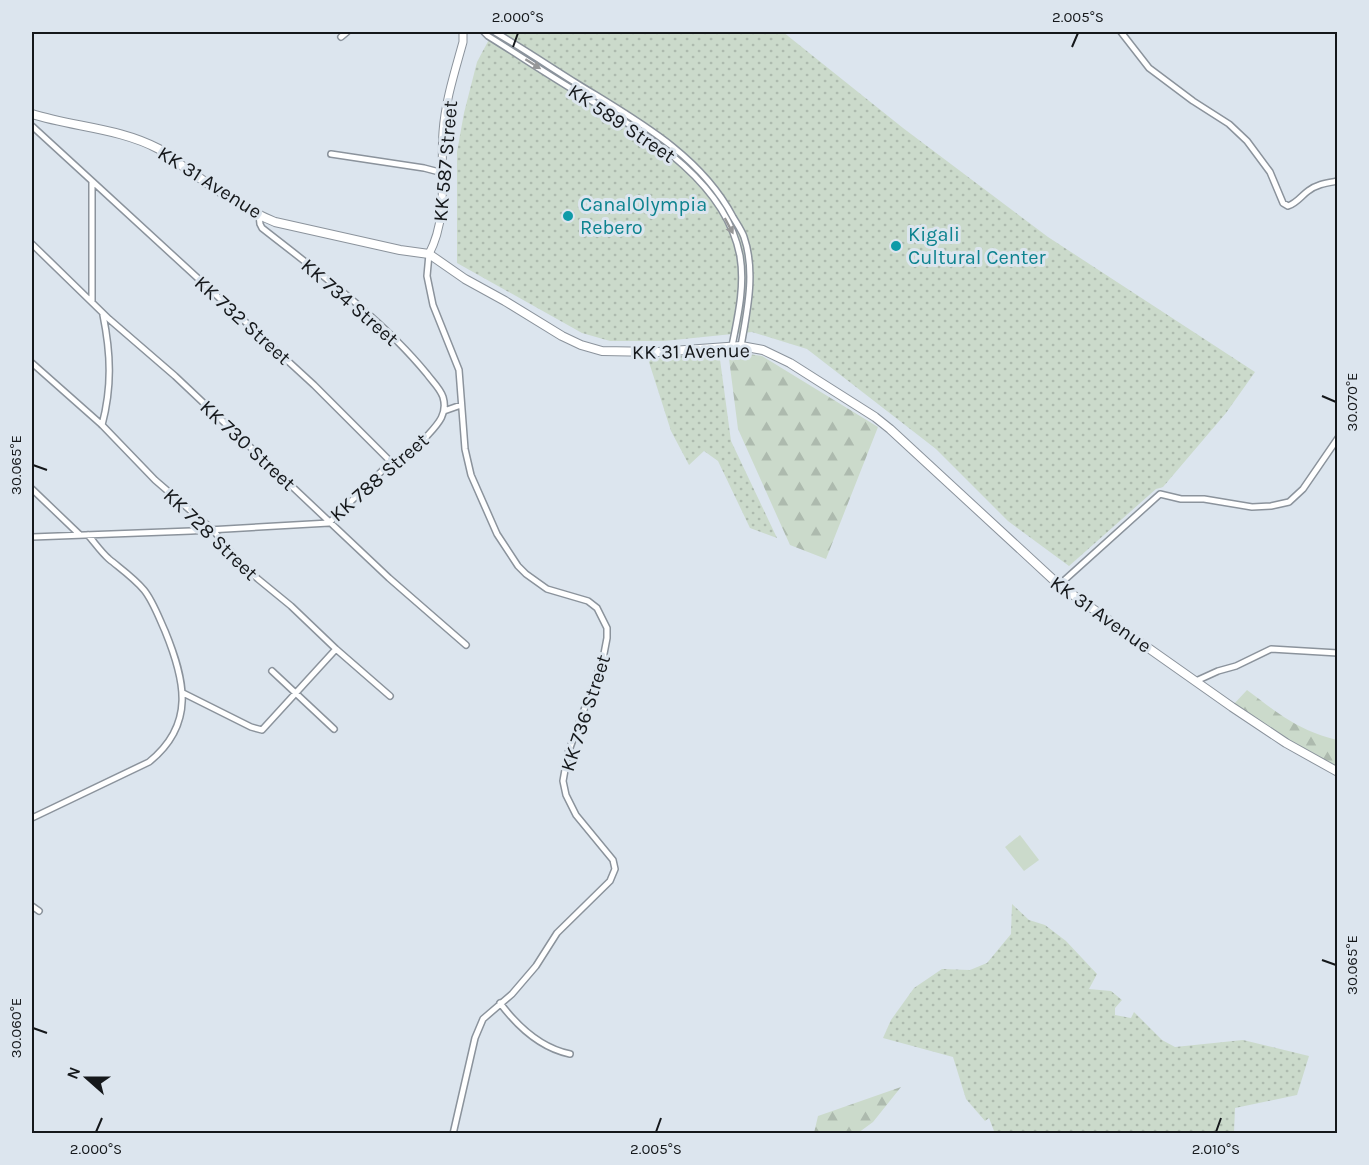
<svg xmlns="http://www.w3.org/2000/svg" width="1369" height="1165" font-family="Karla,sans-serif">
<defs>
<pattern id="grass-dots" width="8" height="8" patternUnits="userSpaceOnUse" patternTransform="scale(1.5)"><rect width="8" height="8" fill="#cbdacb"/><path d="M2 2h.1M6 6h.1" fill="none" stroke="#adbaae" stroke-width="1.8" stroke-linecap="round"/></pattern>
<pattern id="forest-firs" width="22" height="20" patternUnits="userSpaceOnUse" patternTransform="scale(1.5)"><rect width="22" height="20" fill="#cbdacb"/><path d="M5 1l3.5 6h-7zM16 11l3.5 6h-7z" fill="#adbaae"/></pattern>
</defs>
<rect width="100%" height="100%" fill="#dce5ee"/>
<path fill="url(#grass-dots)" d="M493 32H783L903 128 1048 237 1255 372 1226 413 1163 487 1156 489 1069 566 1008 521 936 449 807 349 752 332 664 341H610L582 333 457 263V152L464 113 477 62Z
M719 352 731 441 777 538 750 528 718 461 704 451 689 465 671 431 648 359Z
M1012 904 1029 920 1045 925 1066 941 1097 974 1089 989 1111 991 1122 1000 1115 1008V1015L1131 1018 1134 1012 1162 1040 1175 1047 1243 1040 1309 1056 1297 1095 1235 1108 1234 1133 998 1134 994 1131 989 1118 985 1121 966 1099 953 1057 883 1038 891 1020 914 988 942 969 970 970 987 963 1011 934Z"/>
<path fill="url(#forest-firs)" d="M728 351 762 356 878 427 826 559 790 545 738 429Z
M1247 690C1279 714 1297 730 1337 740V770L1301 750 1233 705Z
M901 1087 873 1122 858 1133H814L818 1116Z"/>
<path fill="#cbdacb" d="M1020 835 1039 860 1024 871 1005 847Z"/>
<g fill="none" stroke-linecap="round" stroke-linejoin="round">
<defs>
<path id="minor" d="M484 32 488 36C517 54 547 74 577 92 638 130 725 177 740 256 745 286 738 316 732 346
M495 32C522 48 549 66 576 83 634 119 700 154 733 217 737 224 742 231 744 237 756 272 747 312 741 346
M1121 32 1149 68 1193 101 1229 124 1247 141 1270 172 1283 203 1288 206C1297 203 1301 196 1308 191 1317 184 1327 183 1338 181
M341 37 347 32
M32 126 92 181V302
M331 154 424 168 443 173
M92 181 314 385 391 462
M32 244 109 319 175 376 389 578 466 645
M429 254 427 276 433 305 459 370 465 449 471 475 497 534 518 566 526 574 547 589 588 601 597 608 607 628V638L603 659 568 753 563 781 566 795 576 815 613 860 615 869 610 881 557 933 536 966 512 994 483 1019 475 1038 453 1134
M32 363 102 425 155 480 213 530 241 564 258 579 291 606 336 649 390 696
M444 411 461 405
M102 425C112 387 111 354 103 315
M32 489 79 534
M32 537 191 531 329 523 391 462C407 463 417 447 427 436 438 424 448 414 443 397 440 388 432 381 427 374 382 319 318 272 262 228L260 224 259 215
M1059 585 1160 494 1181 499H1204L1252 507 1271 506 1289 502 1303 489 1338 438
M272 671 334 729
M1196 681 1218 671 1236 666 1271 649 1338 653
M183 693 251 727 262 730 336 649
M32 818 149 762C196 724 185 680 165 631 159 618 153 601 144 590 134 578 121 569 109 559 101 552 95 543 88 535
M32 906 39 911
M500 1003C518 1027 541 1048 570 1054"/>
<path id="tertiary" d="M429 254C449 216 440 173 443 132 445 102 455 71 463 42V32"/>
<path id="secondary" d="M32 114C73 127 120 128 159 149 167 154 174 160 181 165 211 186 241 208 275 222L400 250 429 254 465 279 505 301 562 336 581 345 602 351 658 352 741 346 763 350 790 363 875 417 890 429 1059 585 1232 707 1286 743 1338 772"/>
</defs>
<use href="#minor" stroke="#8b939c" stroke-width="8"/>
<use href="#tertiary" stroke="#8b939c" stroke-width="9"/>
<use href="#secondary" stroke="#8b939c" stroke-width="10"/>
<use href="#minor" stroke="#fff" stroke-width="5"/>
<use href="#tertiary" stroke="#fff" stroke-width="7"/>
<use href="#secondary" stroke="#fff" stroke-width="8"/>
</g>
<defs><path id="oneway-solid" d="M-6-.8H1V-3.2L6.5 0L1 3.2V.8H-6Z" transform="scale(1.5)"/></defs>
<g fill="#969798">
<use href="#oneway-solid" transform="translate(533 64) rotate(32)"/>
<use href="#oneway-solid" transform="translate(729 226) rotate(62)"/>
</g>
<path fill="none" stroke="#15181b" stroke-width="2" d="M513 47 518 33M1072 47 1078 33M1322 396 1336 402M33 465 47 470M1322 960 1336 965M33 1028 47 1033M96 1132 102 1118M656 1132 661 1118M1216 1132 1221 1118"/>
<g fill="#0f9aa8" stroke="#dce5ee" stroke-width="2">
<circle cx="568" cy="216" r="6"/>
<circle cx="896" cy="246" r="6"/>
</g>
<g text-anchor="middle" stroke-width="6" stroke-linejoin="round" paint-order="stroke">
<g font-size="20" fill="#15181b" stroke="#dce5ee">
<text transform="translate(622 123) rotate(34)" y="7">KK 589 Street</text>
<text transform="translate(445 161) rotate(-85)" y="7">KK 587 Street</text>
<text transform="translate(210 182) rotate(32)" y="7">KK 31 Avenue</text>
<text transform="translate(350 302) rotate(41)" y="7">KK 734 Street</text>
<text transform="translate(243 320) rotate(42)" y="7">KK 732 Street</text>
<text transform="translate(691 351) rotate(-1)" y="7">KK 31 Avenue</text>
<text transform="translate(248 445) rotate(43)" y="7">KK 730 Street</text>
<text transform="translate(379 477) rotate(-41)" y="7">KK 788 Street</text>
<text transform="translate(211 534) rotate(44)" y="7">KK 728 Street</text>
<text transform="translate(1101 614) rotate(35)" y="7">KK 31 Avenue</text>
<text transform="translate(585 713) rotate(-72)" y="7">KK 736 Street</text>
</g>
<g font-size="20" fill="#0d838f" stroke="#dce5ee" text-anchor="start">
<text x="580" y="211">CanalOlympia<tspan x="580" dy="23">Rebero</tspan></text>
<text x="908" y="241">Kigali<tspan x="908" dy="23">Cultural Center</tspan></text>
</g>
</g>
<rect width="1369" height="1165" fill="none" stroke="#dce5ee" stroke-width="66"/>
<g transform="translate(87 1078) rotate(291)" stroke="#dce5ee" stroke-width="4.5" paint-order="stroke">
<path d="M0-4.5L10 22L0 15L-10 22Z" fill="#15181b"/>
<text y="-9" font-size="16" font-weight="bold" text-anchor="middle" fill="#15181b">N</text>
</g>
<rect x="33" y="33" width="1303" height="1099" fill="none" stroke="#15181b" stroke-width="2"/>
<g font-size="15" text-anchor="middle" fill="#15181b">
<text x="518" y="22">2.000°S</text>
<text x="1078" y="22">2.005°S</text>
<text transform="translate(1352 402) rotate(-90)" y="5">30.070°E</text>
<text transform="translate(16 465) rotate(-90)" y="5">30.065°E</text>
<text transform="translate(1352 965) rotate(-90)" y="5">30.065°E</text>
<text transform="translate(16 1028) rotate(-90)" y="5">30.060°E</text>
<text x="96" y="1154">2.000°S</text>
<text x="656" y="1154">2.005°S</text>
<text x="1216" y="1154">2.010°S</text>
</g>
</svg>
